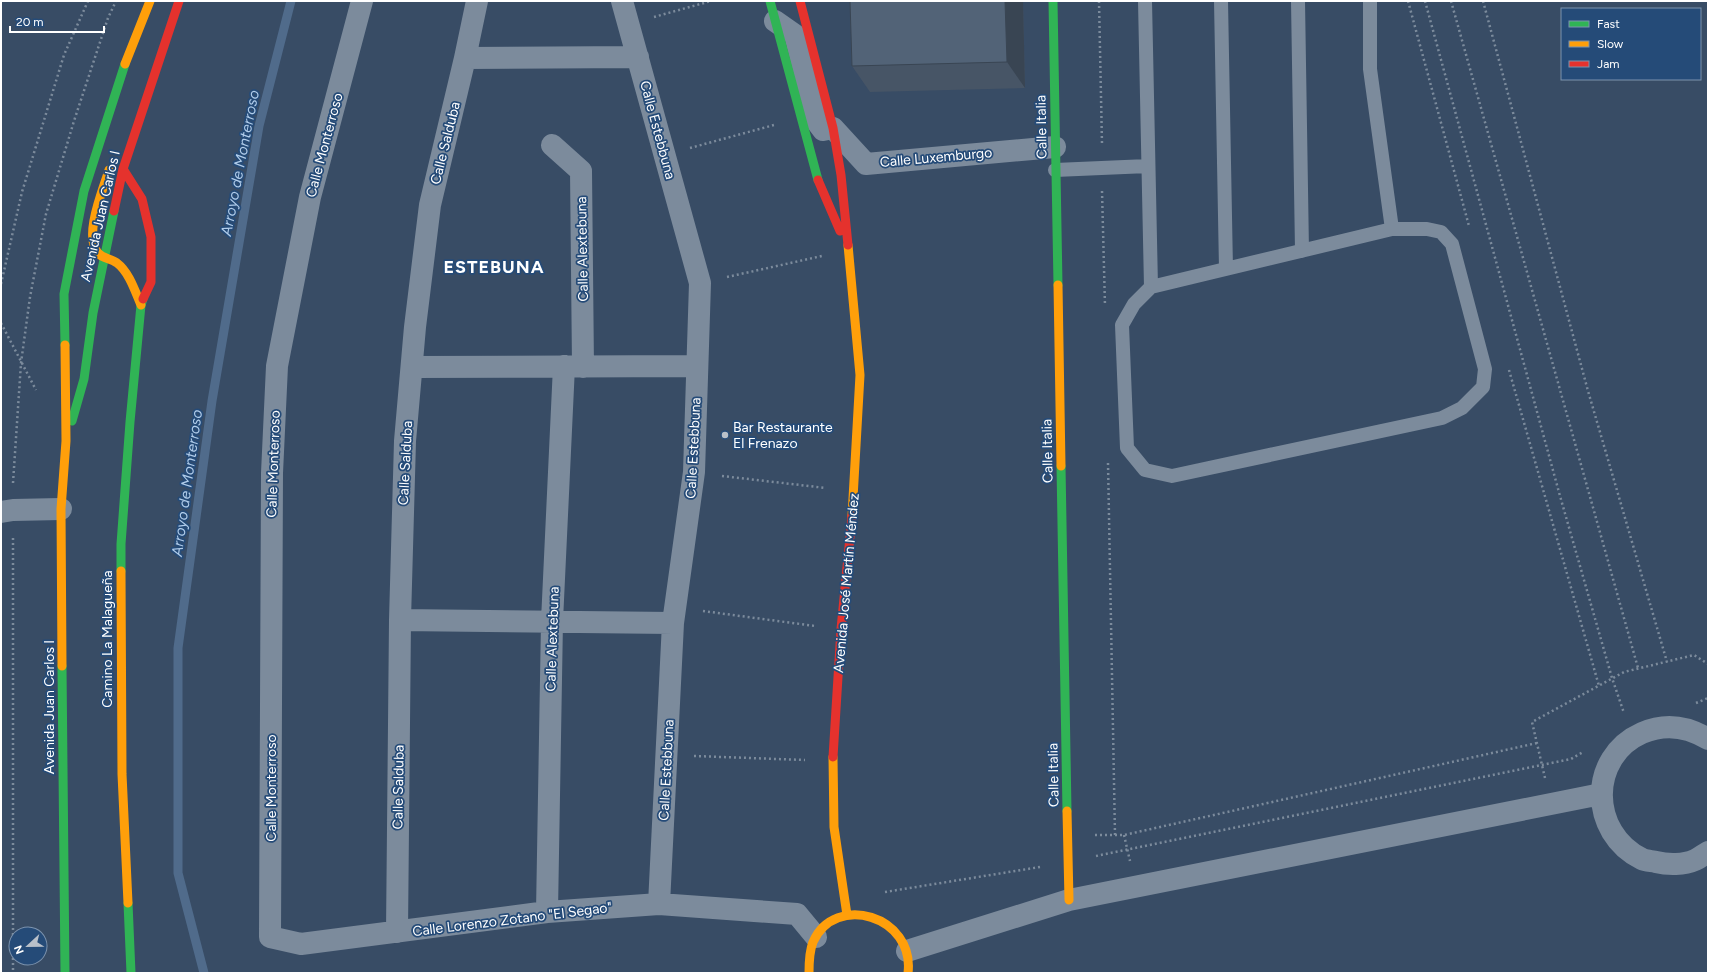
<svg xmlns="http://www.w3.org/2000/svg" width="1709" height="974" font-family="Figtree,sans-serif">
<rect width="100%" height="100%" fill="#384c65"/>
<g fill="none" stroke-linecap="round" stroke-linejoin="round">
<path stroke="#506b8b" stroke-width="9" d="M204 973 178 873V648L212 401 259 126 291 1"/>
<path stroke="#7c8b9c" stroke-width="2.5" stroke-dasharray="2 3" stroke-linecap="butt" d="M1099 1 1102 144
M1408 1 1469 226
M1425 1 1560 496 1612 678 1624 713
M1451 1 1638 668
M1483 1 1588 391 1667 662
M654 17 711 1
M690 148 774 125
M1102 191 1105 306
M727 277 822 256
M1 284 22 192 64 55 88 1
M1 323 36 390
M1509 370 1599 686
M1108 463 1115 835
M722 476 826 488
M13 483 21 363 30 297 46 214 74 121 108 18 116 1
M13 538V973
M703 611 815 626
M1696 703 1708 698
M694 756 805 760
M1545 778 1532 722 1624 672 1694 655 1708 664
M1095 835H1124L1537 743
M1124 835 1130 861
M1096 856 1571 759 1583 752
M885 892 1040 867"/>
<path stroke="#7c8b9c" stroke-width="14" d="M1145 1 1151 287 1392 229H1427L1441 232 1452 244 1485 369 1483 387 1462 408 1442 418 1172 476 1145 470 1127 448 1122 325 1134 304 1151 287
M1221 1 1226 269
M1298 1 1302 251
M1370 1V69L1392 229
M1055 170 1148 166"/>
<path stroke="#7c8b9c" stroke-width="22" d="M362 1 310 197 277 366 272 473 270 937 301 944 547 912 659 904 797 914 816 937
M622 1 700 283 694 472 673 623 659 904
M775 21 795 35 817 122 823 130 833 128 866 164 1055 147
M465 58 638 57
M552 145 581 171 583 367
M412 367 697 366
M1 512 13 510 61 509
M400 620 673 623
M1708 739C1687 726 1665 723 1642 733 1588 757 1589 833 1642 859 1646 861 1652 861 1656 862 1668 865 1684 865 1695 860 1700 858 1704 854 1708 852
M547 912 552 621 564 366
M397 932 400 620 405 441 415 327 430 205 465 58 477 1
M907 951 1069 900 1601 794"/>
<path stroke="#30b455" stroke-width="9" d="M770 1 818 180
M1053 1 1058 285
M65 345 64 294 84 191 125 64
M72 421 84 379 93 313 114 211
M1061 466 1067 811
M121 571V544L130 422 141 305 143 299
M62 666 65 973
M128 903 131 973"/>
<path stroke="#ff9f0a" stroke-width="9" d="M125 64 150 1
M109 170C103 190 83 236 98 253 103 259 111 258 117 263 129 272 135 291 141 305
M848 245 860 375 852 516
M1058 285 1061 466
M121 571 122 774 128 903
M62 666 61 509 66 441 65 345
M833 757 834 827 847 915
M1067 811 1069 900
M809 973C809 963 809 952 813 942 835 892 915 916 908 973"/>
<path stroke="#e5322d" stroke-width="9" d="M800 1 833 128 841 175 848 245
M123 169 142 199 151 237V282L143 299
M818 180 840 231
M114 211 123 169 179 1
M833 757 841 629 852 516"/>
</g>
<path fill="#475566" d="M850 1H1023L1025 88 870 92 852 66Z"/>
<path fill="#394553" d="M1005 1H1023L1025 88 1007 62Z"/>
<path fill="#526377" stroke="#394553" d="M850 1H1005L1007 62 852 66Z"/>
<circle fill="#b9c0c9" stroke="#254b78" stroke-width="1.5" cx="725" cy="435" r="4"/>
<g text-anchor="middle" stroke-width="3.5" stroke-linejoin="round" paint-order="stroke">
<g font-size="14" fill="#fff" stroke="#254b78">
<text transform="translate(1041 127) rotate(-91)" y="5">Calle Italia</text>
<text transform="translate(658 130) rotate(75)" y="5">Calle Estebbuna</text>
<text transform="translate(445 143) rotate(-76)" y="5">Calle Salduba</text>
<text transform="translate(324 145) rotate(-75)" y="5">Calle Monterroso</text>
<text transform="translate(936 157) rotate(-5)" y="5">Calle Luxemburgo</text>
<text transform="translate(100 216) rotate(-77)" y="5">Avenida Juan Carlos I</text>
<text transform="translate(582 249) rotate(-91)" y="5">Calle Alextebuna</text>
<text transform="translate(693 448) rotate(-87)" y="5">Calle Estebbuna</text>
<text transform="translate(1047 451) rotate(-91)" y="5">Calle Italia</text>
<text transform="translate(405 463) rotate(-87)" y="5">Calle Salduba</text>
<text transform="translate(273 464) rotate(-88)" y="5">Calle Monterroso</text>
<text transform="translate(846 583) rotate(-85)" y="5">Avenida José Martín Méndez</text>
<text transform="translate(107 639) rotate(-90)" y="5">Camino La Malagueña</text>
<text transform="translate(552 639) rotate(-88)" y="5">Calle Alextebuna</text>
<text transform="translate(49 707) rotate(-90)" y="5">Avenida Juan Carlos I</text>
<text transform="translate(666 770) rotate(-87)" y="5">Calle Estebbuna</text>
<text transform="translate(1053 775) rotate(-91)" y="5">Calle Italia</text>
<text transform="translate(398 787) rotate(-89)" y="5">Calle Salduba</text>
<text transform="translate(271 788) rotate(-90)" y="5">Calle Monterroso</text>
<text transform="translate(512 919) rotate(-7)" y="5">Calle Lorenzo Zotano "El Segao"</text>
</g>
<g font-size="14" fill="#fff" stroke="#254b78" text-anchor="start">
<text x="733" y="432">Bar Restaurante<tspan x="733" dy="16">El Frenazo</tspan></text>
</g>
<g font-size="15" font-style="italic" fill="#b1cdeb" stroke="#254b78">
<text transform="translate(240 163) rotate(-79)" y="5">Arroyo de Monterroso</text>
<text transform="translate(187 483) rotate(-82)" y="5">Arroyo de Monterroso</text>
</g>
<g font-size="18" font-weight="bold" letter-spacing="1" fill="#fff" stroke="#254b78">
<text x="494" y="273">ESTEBUNA</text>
</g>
</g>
<rect width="1709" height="974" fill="none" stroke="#ffffff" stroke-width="4"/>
<rect x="1561" y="8" width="140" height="72" fill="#254b78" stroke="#7c93ae"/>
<rect x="1569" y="21" width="20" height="6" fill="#30b455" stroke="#7c93ae"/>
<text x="1597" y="28" font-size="12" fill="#ffffff">Fast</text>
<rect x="1569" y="41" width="20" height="6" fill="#ff9f0a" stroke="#7c93ae"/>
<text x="1597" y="48" font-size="12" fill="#ffffff">Slow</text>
<rect x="1569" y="61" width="20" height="6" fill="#e5322d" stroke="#7c93ae"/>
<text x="1597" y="68" font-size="12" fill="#ffffff">Jam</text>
<g transform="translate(28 946) rotate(248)"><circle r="19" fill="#254b78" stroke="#7c93ae"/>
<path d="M0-3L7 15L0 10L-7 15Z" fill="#b9c0c9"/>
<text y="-6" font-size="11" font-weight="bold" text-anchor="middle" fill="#ffffff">N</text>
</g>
<path d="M10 26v6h94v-6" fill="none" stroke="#ffffff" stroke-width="2"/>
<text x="16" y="26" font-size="12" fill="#ffffff" stroke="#254b78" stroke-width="3" paint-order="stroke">20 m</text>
</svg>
